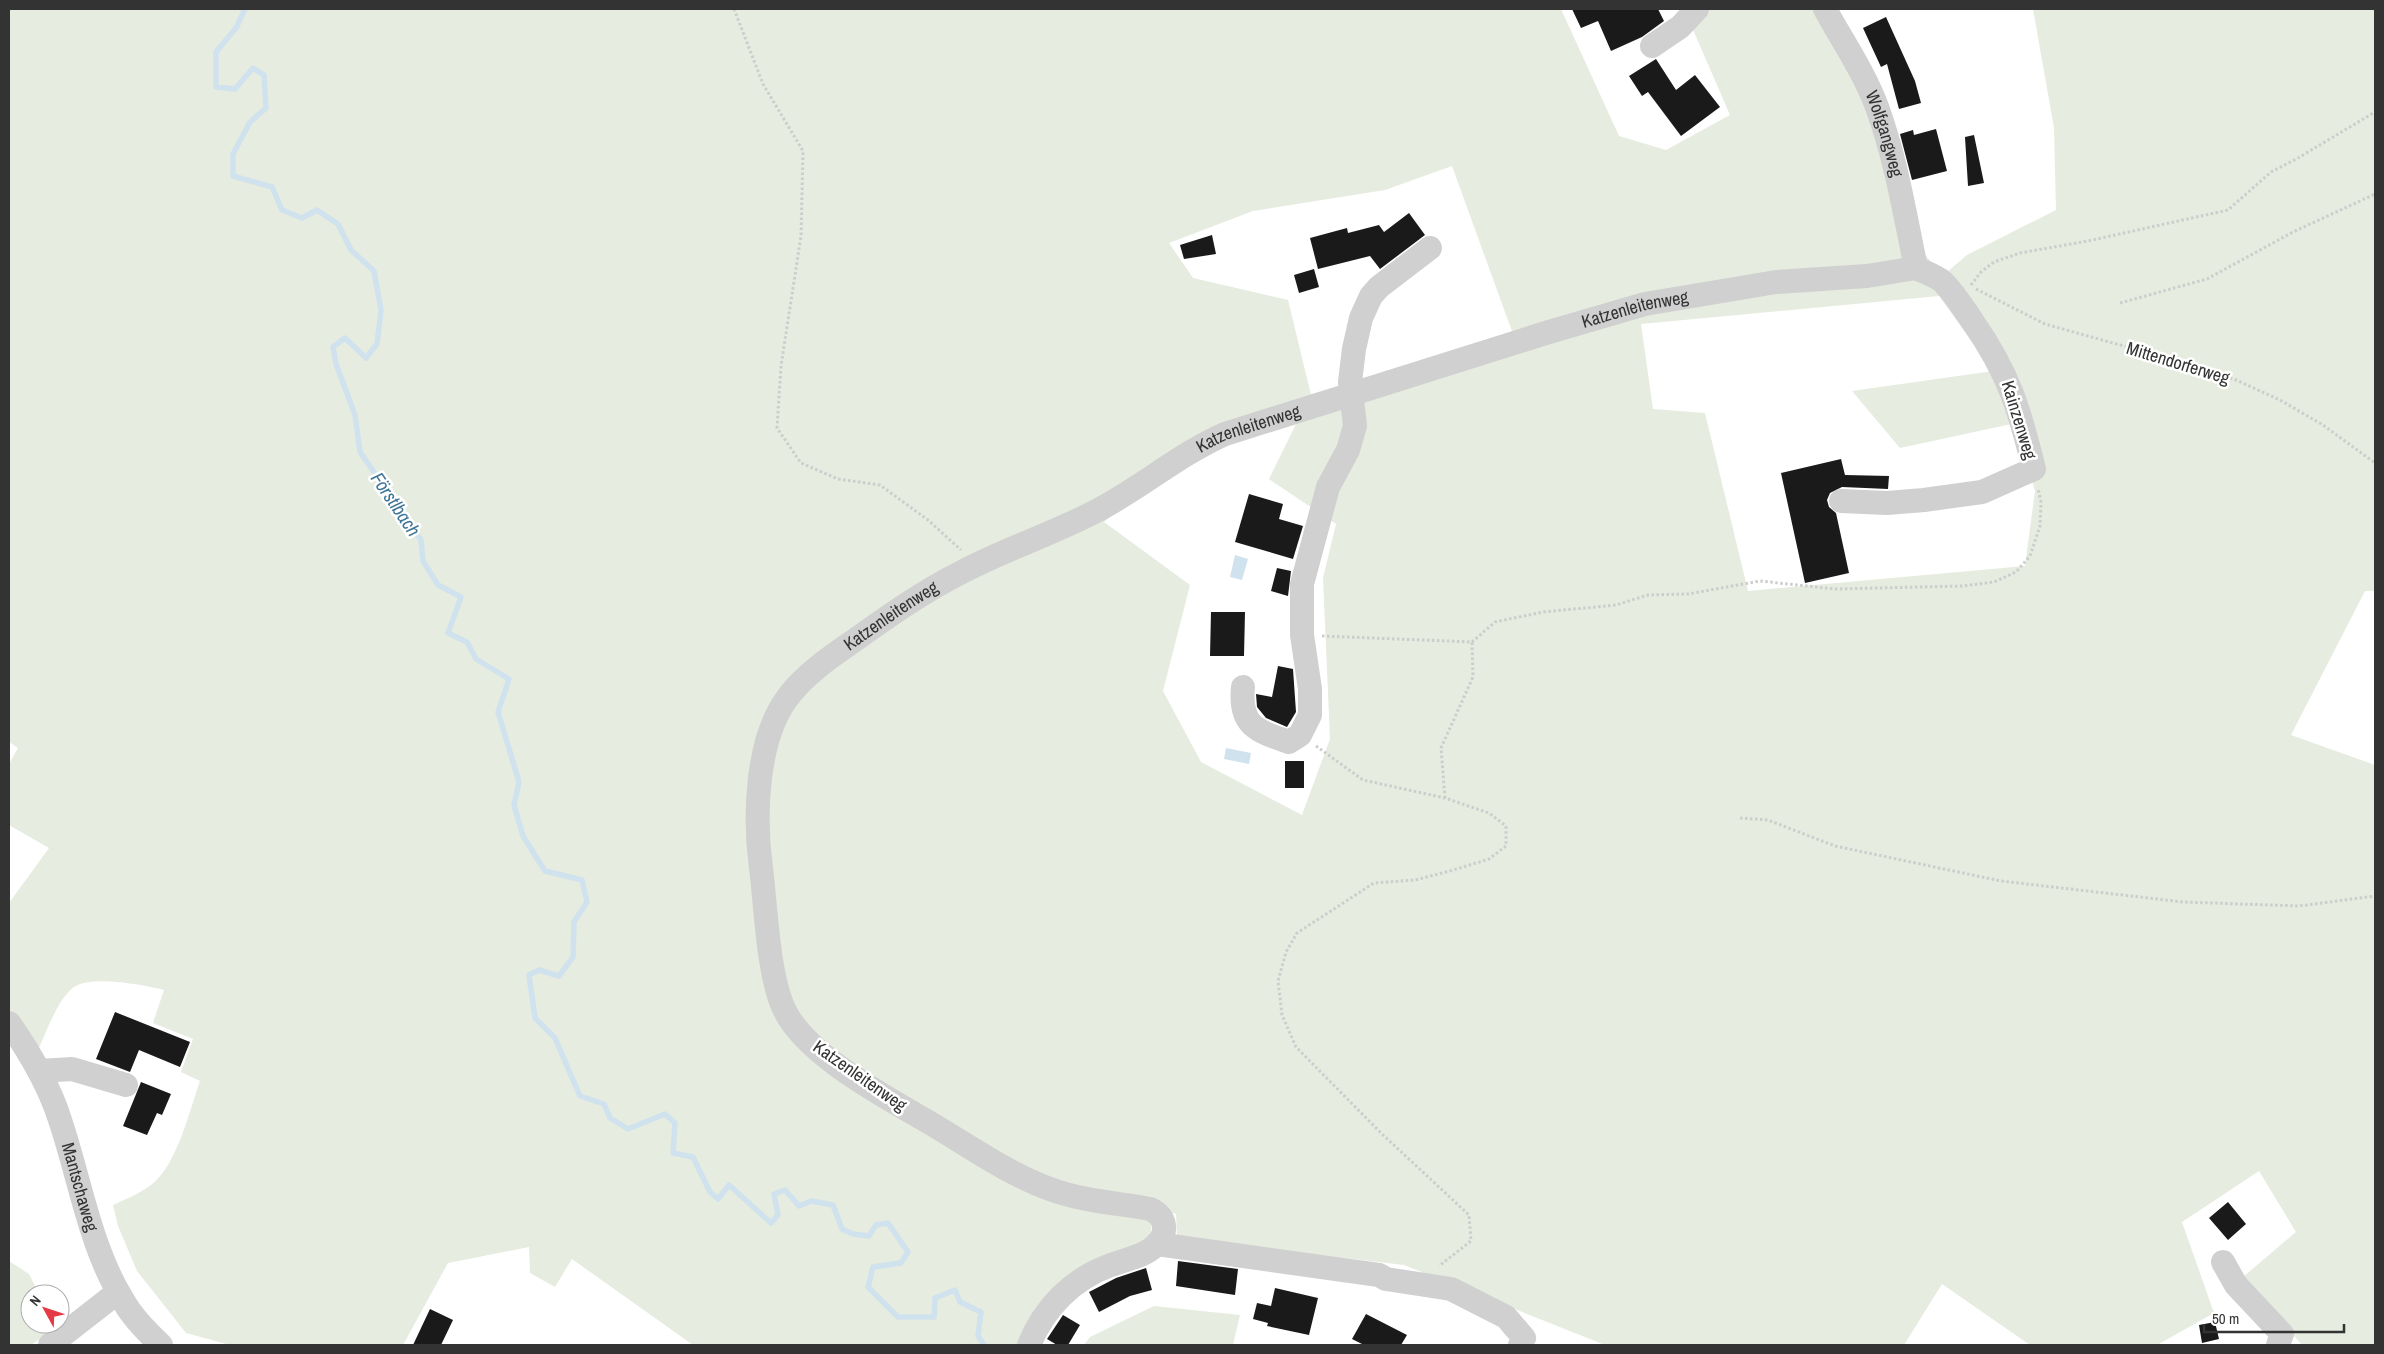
<svg xmlns="http://www.w3.org/2000/svg" width="2384" height="1354" font-family="'Archivo Narrow',sans-serif">
<rect width="100%" height="100%" fill="#fff"/>
<path fill="#e6ecdf" fill-rule="evenodd" d="M9 9H1561L1619 136 1666 150 1730 115 1684 9H1835L1922 250 1933 265 1947 272 1967 255 2056 210 2054 128 2033 9H2375V591H2365L2291 735 2375 765V1345H2302L2243 1277 2296 1232 2259 1171 2182 1222 2214 1313 2157 1345H2030L1942 1284 1904 1345H1605L1404 1265 1177 1238 1176 1214 1076 1185 1152 1223 1150 1237 1019 1345H693L572 1259 555 1287 530 1273 529 1247 448 1263 403 1345H230L186 1333 137 1271 118 1226 113 1205C126 1199 139 1194 151 1185 177 1165 189 1112 200 1081L181 1072 193 1039 153 1023 164 990C144 985 92 975 74 987 58 998 46 1033 38 1050L9 1009V903L49 848 9 825V764L18 748 9 742ZM1452 166 1513 334 1312 399 1288 300 1193 278 1169 243 1253 211 1385 190ZM1939 296 1993 371 1852 391 1900 448 2016 423 2035 491 2025 566 1748 591 1705 413 1653 409 1641 324ZM1296 424 1269 479 1336 524 1323 578 1330 739 1302 815 1201 762 1163 691 1190 585 1104 522 1138 494 1241 435Z
M9 1261 29 1274 39 1294H30V1324H53L55 1328 31 1345H9Z
M1154 1306 1240 1315 1233 1345H1084L1090 1337Z"/>
<path fill="#cfe2ee" d="M1235 555 1248 559 1242 580 1230 577Z
M1226 748 1251 753 1249 764 1224 759Z"/>
<g fill="none" stroke-linecap="round" stroke-linejoin="round">
<path stroke="#cfe2ee" stroke-width="5.5" d="M245 9 236 28 216 52V87L235 89 253 68 264 75 266 108 250 122 233 154V176L272 187 282 210 302 218 317 210 338 224 351 250 374 271 381 310 377 344 366 358 345 338 333 347 336 364 355 415 360 452 421 540 423 561 438 585 461 597 448 633 467 642 476 659 509 679 498 712 519 782 514 805 523 836 545 871 582 880 587 902 574 922 573 957 559 976 539 970 529 975 535 1018 555 1038 580 1096 604 1104 610 1118 628 1129 665 1114 675 1123 673 1153 693 1157 710 1192 718 1199 729 1185 771 1223 778 1215 774 1194 785 1190 799 1206 811 1201 833 1205 842 1229 853 1234 869 1236 876 1225 888 1223 908 1252 901 1263 873 1267 868 1287 898 1317H934L935 1298 955 1290 960 1302 981 1312 978 1336 984 1345"/>
</g>
<path fill="#1a1a1a" d="M1572 9H1658L1664 21 1642 37 1611 51 1598 21 1581 28Z
M1886 17 1915 81 1921 103 1899 109 1887 64 1881 67 1863 28Z
M1656 59 1676 90 1695 75 1720 107 1681 136 1648 92 1642 96 1629 76Z
M1936 129 1947 171 1912 180 1900 134 1913 130 1914 135Z
M1974 135 1984 183 1968 186 1965 137Z
M1409 213 1425 235 1380 269 1370 256 1318 269 1310 238 1347 228 1348 233 1379 225 1384 232Z
M1212 235 1216 254 1184 259 1180 245Z
M1314 269 1319 287 1299 293 1294 275Z
M1841 459 1845 475 1889 476 1888 489 1842 487 1830 493 1827 500 1829 507 1836 513 1849 573 1805 583 1781 473Z
M1249 494 1283 504 1279 519 1303 526 1293 559 1235 542Z
M1277 568 1291 571 1288 596 1271 591Z
M1211 612H1245L1244 656H1210Z
M1278 666 1293 669 1296 712 1287 727 1266 718 1257 707 1256 694 1272 697Z
M1285 761H1304V788H1285Z
M115 1012 190 1042 180 1067 139 1050 130 1072 96 1059Z
M141 1082 171 1094 162 1115 157 1113 147 1135 123 1126Z
M2228 1202 2246 1224 2228 1240 2209 1218Z
M1178 1261 1238 1269 1235 1295 1176 1286Z
M1146 1268 1152 1290 1130 1296 1099 1312 1089 1292 1116 1278Z
M1275 1288 1318 1298 1309 1335 1267 1326 1268 1323 1253 1319 1257 1303 1271 1306Z
M430 1309 453 1320 441 1345H413Z
M1366 1314 1407 1335 1401 1345H1364L1352 1339Z
M1063 1315 1080 1325 1068 1345H1057L1047 1339Z
M2215 1322 2219 1339 2202 1343 2199 1325Z"/>
<g fill="none" stroke-linecap="round" stroke-linejoin="round">
<path stroke="#cdcdcd" stroke-width="3" stroke-dasharray="2.5 2.5" stroke-linecap="butt" d="M734 9 763 84 803 151 801 236 781 366 777 428 801 463 838 479 880 485 928 520 961 550
M1971 285 1981 272 1994 262 2020 253 2088 241 2228 210 2271 172 2298 158 2375 112
M1976 289 2045 324 2181 362 2236 380 2280 400 2323 425 2375 463
M2120 303 2207 279 2293 232 2375 194
M1322 636 1472 642 1495 622 1543 612 1616 605 1648 595 1688 594 1760 581 1835 589 1963 586 1994 582 2016 572 2030 556 2040 526 2041 502 2038 489
M1316 746 1363 780 1445 798 1489 813 1506 826V846L1489 859 1450 871 1415 880 1374 883 1297 933 1286 952 1278 981 1282 1015 1296 1047 1382 1134 1469 1215 1471 1241 1439 1266
M1445 798 1441 748 1473 677 1472 642
M1740 818 1768 820 1835 846 2001 881 2183 902 2299 906 2375 896"/>
<g stroke="#d0d0d0" stroke-width="24">
<path id="s1" d="M1825 9C1843 42 1864 72 1877 107 1896 159 1905 215 1916 268"/>
<path d="M1652 46 1680 27 1697 9"/>
<path d="M1841 501 1887 503 1924 500 1982 492 2034 469C2019 408 2009 374 1973 322 1964 309 1955 294 1943 282 1936 276 1924 272 1916 268"/>
<path d="M1243 687C1239 725 1256 731 1289 742L1300 735 1310 715V689L1302 635V584L1328 487 1348 450 1355 426 1350 382 1354 349 1361 318 1371 296 1379 287 1430 248"/>
<path id="s2" d="M9 1023C30 1053 49 1085 60 1120 80 1179 90 1248 124 1302 133 1318 147 1332 161 1345"/>
<path d="M39 1071 72 1069 126 1085"/>
<path d="M1157 1244 1379 1275 1386 1279 1451 1289 1506 1317 1524 1338 1520 1345"/>
<path d="M2223 1262 2236 1285 2282 1334 2278 1345"/>
<path d="M50 1345 118 1292"/>
<path id="s3" d="M1029 1345C1044 1308 1072 1279 1111 1265 1126 1259 1144 1257 1156 1245 1169 1232 1166 1216 1150 1209 1117 1203 1082 1201 1050 1189 1011 1175 975 1150 940 1129 894 1101 809 1059 785 1011 768 978 766 907 761 868 754 817 756 739 788 697 805 674 832 656 855 640 890 615 924 591 962 572 1007 548 1056 533 1100 509 1143 486 1180 454 1225 434L1549 332 1645 304 1776 282 1867 276 1916 268"/>
</g>
</g>
<g text-anchor="middle" stroke-width="5" stroke-linejoin="round" paint-order="stroke">
<g font-size="18" fill="#333" stroke="#fff">
<text dy="6" stroke="none"><textPath href="#s1" startOffset="139">Wolfgangweg</textPath></text>
<text dy="6" stroke="none"><textPath href="#s3" startOffset="1901">Katzenleitenweg</textPath></text>
<text transform="translate(2178 363) rotate(17)" y="6">Mittendorferweg</text>
<text transform="translate(2019 420) rotate(73)" y="6">Kainzenweg</text>
<text dy="6" stroke="none"><textPath href="#s3" startOffset="1496">Katzenleitenweg</textPath></text>
<text dy="6" stroke="none"><textPath href="#s3" startOffset="1091">Katzenleitenweg</textPath></text>
<text transform="translate(860 1076) rotate(35)" y="6">Katzenleitenweg</text>
<text dy="6" stroke="none"><textPath href="#s2" startOffset="180">Mantschaweg</textPath></text>
</g>
<g font-size="19" font-style="italic" fill="#3f7597" stroke="#fff">
<text transform="translate(396 504) rotate(56)" y="7">Förstlbach</text>
</g>
</g>
<rect width="2384" height="1354" fill="none" stroke="#333333" stroke-width="20"/>
<g transform="translate(45 1309) rotate(310)"><circle r="24" fill="#ffffff" stroke="#adadad"/>
<path d="M0-4L9 19L0 12L-9 19Z" fill="#e63946"/>
<text y="-8" font-size="14" font-weight="bold" text-anchor="middle" fill="#333333">N</text>
</g>
<path d="M2204 1324v8h140v-8" fill="none" stroke="#333333" stroke-width="2.5"/>
<text x="2212" y="1324" font-size="15" fill="#333333" stroke="#ffffff" stroke-width="4" paint-order="stroke">50 m</text>
</svg>
